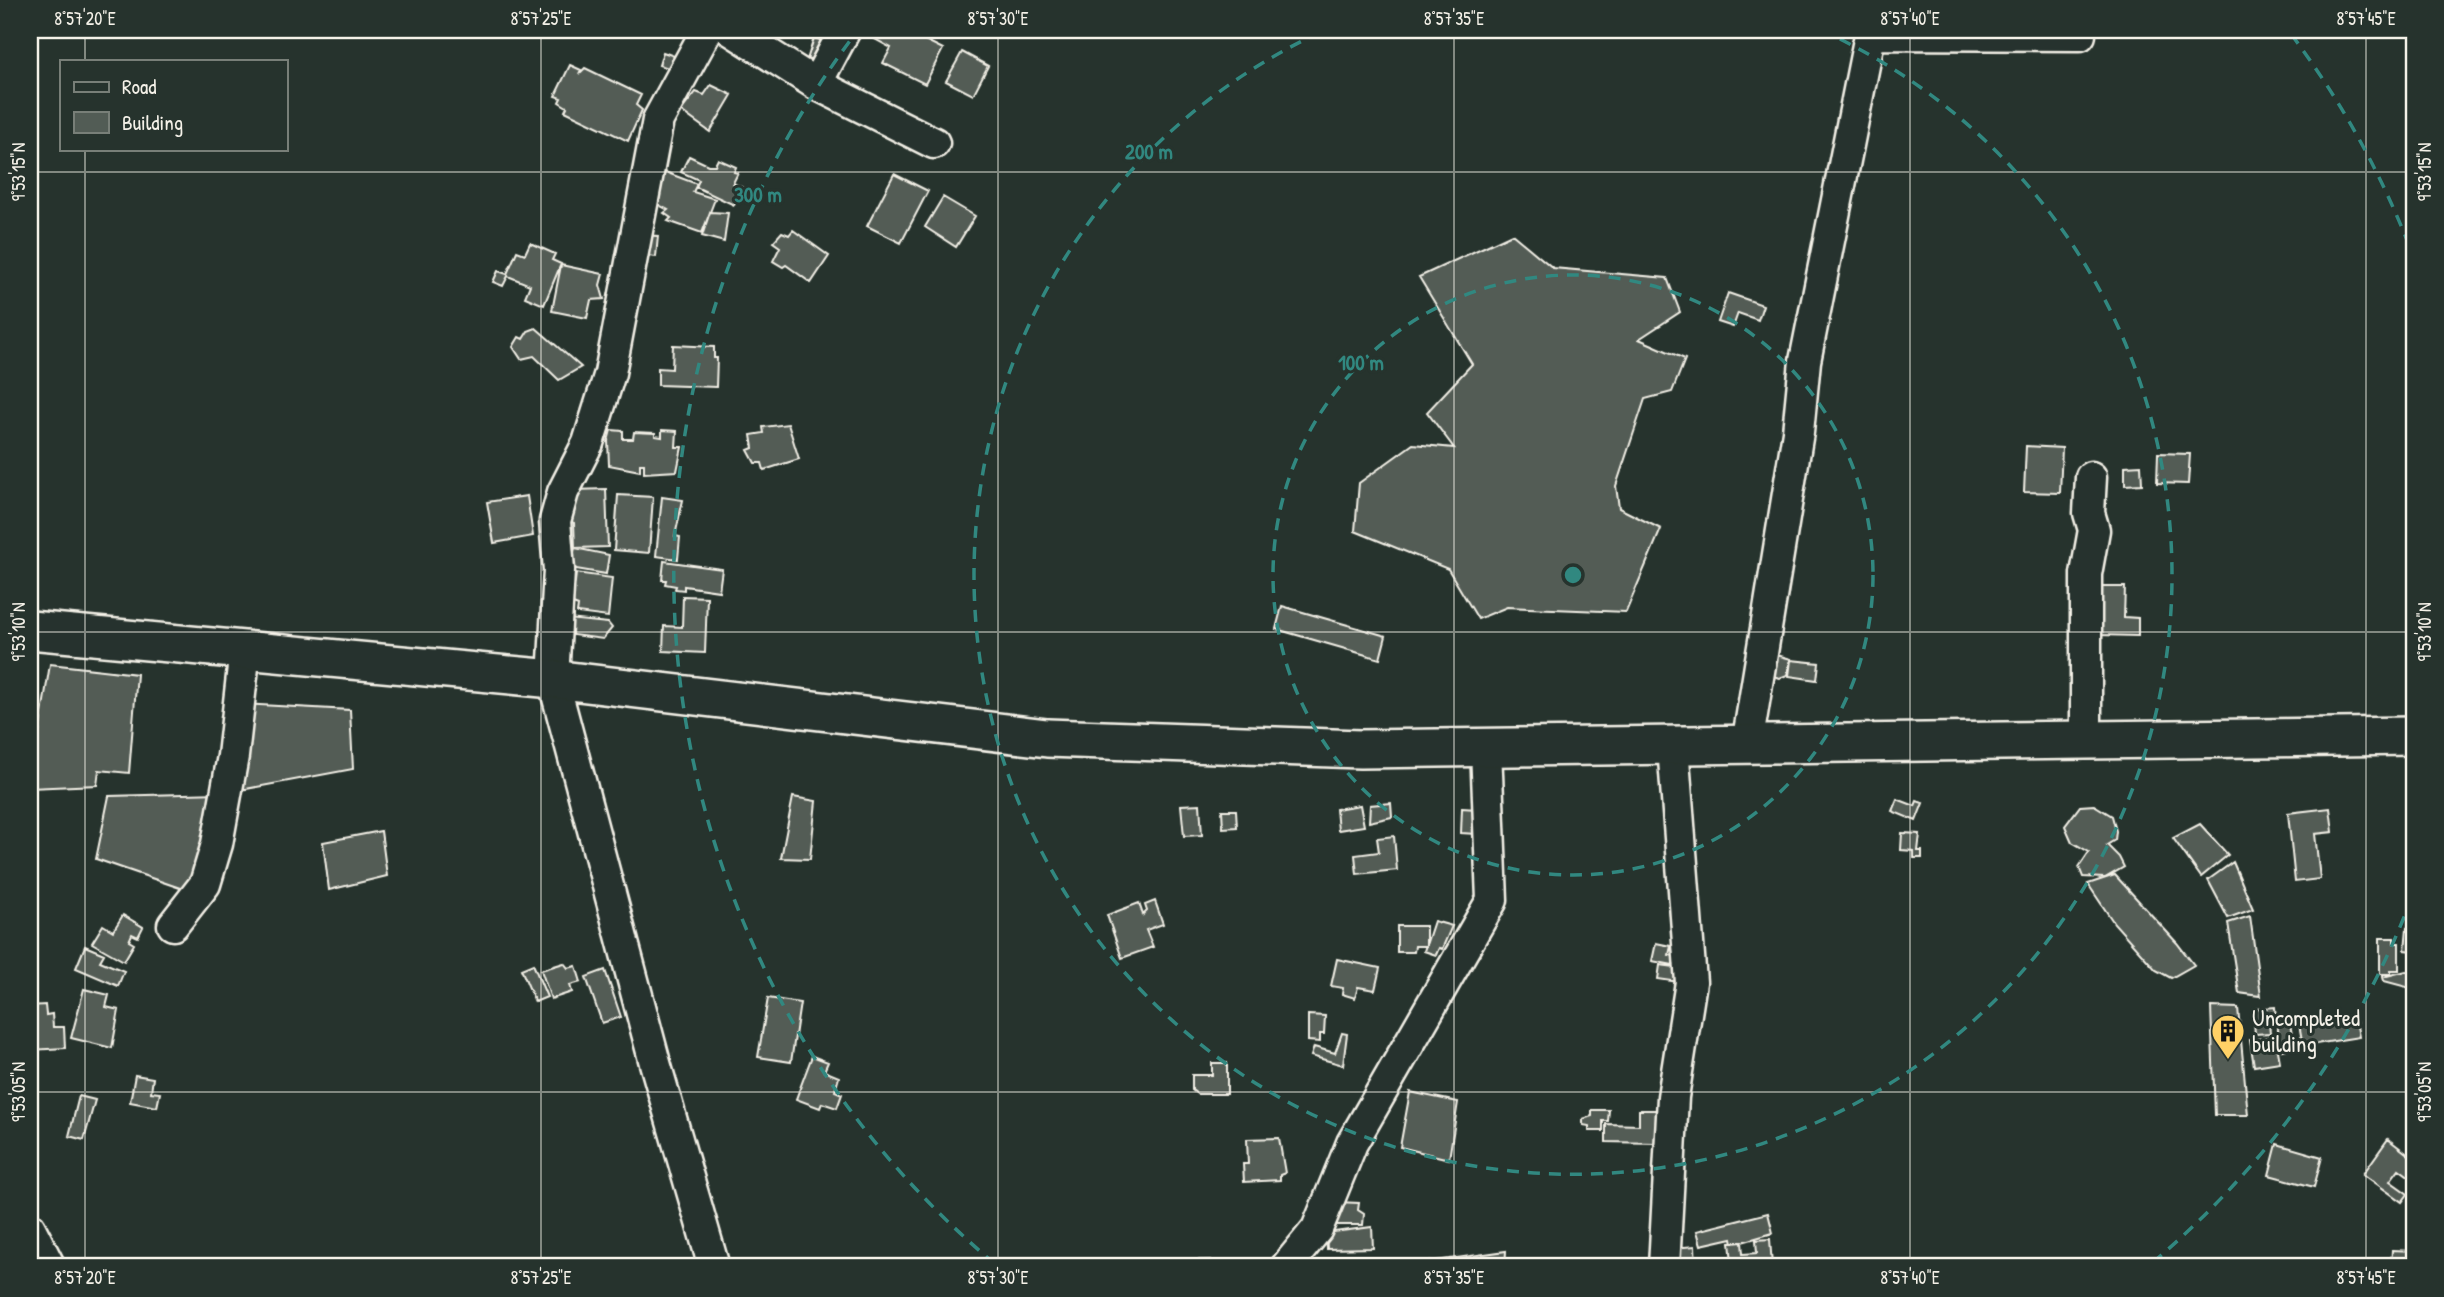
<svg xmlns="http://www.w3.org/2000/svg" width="2444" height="1297" font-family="'Patrick Hand',sans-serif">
<rect width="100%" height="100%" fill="#26332d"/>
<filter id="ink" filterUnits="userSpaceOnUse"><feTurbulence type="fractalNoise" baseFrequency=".0143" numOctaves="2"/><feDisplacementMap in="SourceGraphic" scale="14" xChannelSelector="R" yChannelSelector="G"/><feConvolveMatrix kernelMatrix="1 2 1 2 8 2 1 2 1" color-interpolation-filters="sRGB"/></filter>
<g filter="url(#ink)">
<path fill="#525c55" stroke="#f4f1e8" stroke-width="2" d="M880 30H905L943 49 925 84 883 63 891 48 875 39Z
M814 38 827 42 819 67 806 63Z
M663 52 677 57 672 69 659 65Z
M962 52 988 66 973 95 946 81Z
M570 65 581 70 579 74 585 68 641 95 636 105 642 110 628 141 565 111 567 107 559 102 561 98 555 96Z
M711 85 732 95 710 132 681 111 696 92 704 95Z
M689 156 708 165H715L718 159 736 167 734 172 738 173 733 183 743 188 734 205 696 187 699 180 681 172Z
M665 172 697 184 693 192 715 199 702 233 668 221 671 218 664 213 668 210 659 205 656 198Z
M894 174 928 191 901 243 867 226Z
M943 197 975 216 956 247 925 227Z
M710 212 728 213 724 242 702 236Z
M793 230 829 256 811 283 786 265 783 267 773 261 780 247 773 242 782 232 789 235Z
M1512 234 1553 268 1667 278 1680 312 1639 339 1685 359 1672 392 1645 399 1616 486 1619 508 1661 529 1626 612 1507 607 1478 619 1448 569 1355 531 1359 483 1413 444 1454 448 1427 412 1472 364 1419 277Z
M641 235 658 236 656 257 639 255Z
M530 243 555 254 552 260 561 264 544 305 525 297 530 285 508 276 503 286 493 282 498 271 507 274 517 251 525 254Z
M561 265 603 274 600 285 604 299 591 300 587 318 552 311Z
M1728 293 1763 305 1758 320 1738 313 1733 327 1718 322Z
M536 328 581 367 559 380 534 356 521 359 513 347 519 337 523 339 528 331Z
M673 345 714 347V358H717L716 387 658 385V368L672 369Z
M788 424 799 459 764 470 762 463H755L748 450 753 448 751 435 764 433 763 427Z
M611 430 623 431V439H633L634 432 655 433V436L662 437V430L677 431 676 447H682L677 471 644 473V464H640V471L609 465 608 441Z
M2026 446 2062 448 2060 493 2024 492Z
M2158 453 2190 454 2188 484 2157 483Z
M2141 465 2142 484 2125 485V466Z
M606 489 608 547 575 548 574 523 564 519 573 490Z
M618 495 653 497 649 553 614 550Z
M527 496 533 536 494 543 487 502Z
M662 497 683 500 675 536 680 537 678 559 656 556Z
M575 548 609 555 606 574 570 568Z
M664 561 722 569 719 591 684 586V590L675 589 676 586 665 584 666 580H662Z
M576 573 612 578 608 617 577 613 578 606 568 602 566 580 575 582Z
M2101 587H2125L2124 617 2138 618V636L2099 635Z
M683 596 707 597 705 653 663 651 664 626 682 627Z
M1282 606 1386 636 1380 659 1276 629Z
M568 619 608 623 612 628 603 639 565 634Z
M1766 652 1791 659 1787 675 1780 678 1761 673Z
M1791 660 1819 663 1817 680 1789 676Z
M50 664 137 674 129 773 99 770 97 785 30 788Z
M242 704 350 710 353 769 230 792Z
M220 793 203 871 183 889 96 859 109 796Z
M793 797 816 801 810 859 781 858Z
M1897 799 1915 806 1917 801 1923 803 1916 821 1892 811Z
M1391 803 1392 817 1369 822 1370 805Z
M1200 804 1202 835 1184 836 1181 805Z
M1360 805 1364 826 1338 830 1336 809Z
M2094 805 2112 816 2116 831 2115 840 2107 845 2119 857 2124 867 2105 878 2083 877 2079 867 2089 852 2072 842 2065 826 2080 806Z
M1462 808 1476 809V834L1461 833Z
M2330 808 2333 832 2315 834 2320 879 2295 882 2288 813Z
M1222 810H1236L1237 827 1223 828Z
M2200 824 2228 855 2201 877 2173 838Z
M381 831 387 876 329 890 323 842Z
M1902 833 1920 834 1918 851H1922V858H1914V851L1901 850Z
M1394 836 1397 870 1357 874 1355 855 1379 852 1377 838Z
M2233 862 2253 909 2228 918 2208 880Z
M2115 875 2177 943 2194 965 2171 978 2156 970 2114 923 2088 884Z
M1155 901 1163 924 1146 930 1153 947 1122 958 1107 915 1139 903 1143 915 1147 911 1145 905Z
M123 915 143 927 138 937 132 934 129 941 134 944 124 961 92 943 103 925 113 931Z
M2250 916 2261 996 2239 993 2228 923Z
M1434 921 1452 926 1442 949 1439 948 1436 955 1424 951Z
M1397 926H1426V946H1415L1414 952H1397Z
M2407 928 2414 929V951L2405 950Z
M2380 938H2394V943H2399V970H2391V974H2380Z
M1656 943 1671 946 1669 955 1675 956 1673 965 1652 961Z
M85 946 104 954 100 961 124 971 118 986 76 968Z
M1337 959 1380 968 1375 990 1358 987 1355 998 1342 994 1343 988 1331 986Z
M564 963 568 968 576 966 581 982 570 985 572 992 551 999 541 970Z
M533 964 547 997 535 1002 521 969Z
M1660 965 1675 967 1674 973 1680 974 1679 982 1658 979Z
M605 970 621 1017 602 1023 586 977Z
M2406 971 2414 976V989L2384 981 2383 977Z
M84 989 109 995 106 1007 119 1010 112 1048 71 1038Z
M768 998 800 1003 791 1062 758 1057Z
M45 1005 46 1015 52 1014 53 1027H64L65 1048 30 1050V1006Z
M2211 1007 2238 1008 2248 1115H2215Z
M2275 1007 2276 1021 2269 1022 2270 1033 2255 1034 2253 1009Z
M1308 1015 1325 1016 1324 1034H1320V1042L1308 1041Z
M2355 1015 2359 1037 2303 1046 2299 1024Z
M2289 1017 2294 1048 2282 1050 2276 1020Z
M1342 1033 1347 1034 1343 1065 1311 1056 1314 1047 1335 1053Z
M2271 1037 2272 1046 2277 1045 2280 1062 2254 1066 2250 1040Z
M812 1056 828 1062 824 1071 839 1077 835 1091 842 1094 837 1108 822 1103 820 1108 796 1099Z
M1212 1063H1227V1094H1197L1192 1090V1075H1212Z
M135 1075 153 1078 151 1092 160 1093 157 1107 130 1102Z
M1410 1092 1458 1102 1449 1159 1400 1147Z
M79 1096 95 1100 84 1140 69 1136Z
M1592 1110H1609L1608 1121H1603V1131H1589V1126L1583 1125V1119L1592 1116Z
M1639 1110H1657L1656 1143 1606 1142V1124L1639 1125Z
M1279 1138 1285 1173 1280 1175V1180L1244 1182 1243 1164H1248L1247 1139Z
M2388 1139 2414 1159V1180L2399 1169 2390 1181 2408 1194 2402 1202 2363 1174Z
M2277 1144 2322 1157 2314 1187 2269 1175Z
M1337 1202 1359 1203 1358 1210 1364 1214 1363 1225H1336Z
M1768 1213 1773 1233 1742 1242 1733 1243 1732 1238 1701 1245 1697 1231Z
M1372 1227 1373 1248 1327 1249 1326 1233Z
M1770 1239 1772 1266 1707 1267V1264L1732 1262 1730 1242H1742L1743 1254 1757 1253 1756 1240Z
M1695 1246 1696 1267H1675L1673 1248Z
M2392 1250 2414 1251V1267H2391Z
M1506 1251 1505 1267H1394Z
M1211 1260V1267H1169V1261Z"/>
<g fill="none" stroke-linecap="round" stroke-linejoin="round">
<defs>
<path id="minor" d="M707 30 658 120 610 373 588 443 563 492 555 521 559 570 553 679 655 1063 714 1267
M731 30 816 84 934 143
M1870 34 2080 35
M816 84 845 30
M2086 741V574L2094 530 2089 513 2091 477
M1747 745 1798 432 1805 361 1871 30
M173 925 205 884 217 844 233 756 245 649
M30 1228 50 1267
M1286 1267 1317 1229 1352 1143 1492 900 1486 748
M1664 1267 1673 1097 1691 982 1673 746"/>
<path id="major" d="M30 630 553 679 1047 738 1360 749 2414 736"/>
</defs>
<use href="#minor" stroke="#f4f1e8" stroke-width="35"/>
<use href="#major" stroke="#f4f1e8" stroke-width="42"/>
<use href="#minor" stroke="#26332d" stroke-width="30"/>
<use href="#major" stroke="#26332d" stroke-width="37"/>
</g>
</g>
<path fill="none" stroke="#f4f1e8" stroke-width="2" stroke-opacity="0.45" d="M85 30V61M541 30V1267M998 30V1267M1454 30V1267M1910 30V1267M2366 30V1267M85 149V1267M30 172H2414M30 632H2414M30 1092H2414"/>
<g fill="none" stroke="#318880" stroke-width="3.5" stroke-dasharray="12 9">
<circle cx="1573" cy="575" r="300"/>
<path d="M1821 30A599 599 0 1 1 1325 30"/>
<path d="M2412 897A899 899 0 0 1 2151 1264M995 1264A899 899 0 0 1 855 34M2291 34A899 899 0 0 1 2412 253"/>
</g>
<defs>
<symbol id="building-pin" viewBox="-11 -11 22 30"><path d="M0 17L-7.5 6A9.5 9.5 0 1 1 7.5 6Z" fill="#ffd166" stroke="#26332d"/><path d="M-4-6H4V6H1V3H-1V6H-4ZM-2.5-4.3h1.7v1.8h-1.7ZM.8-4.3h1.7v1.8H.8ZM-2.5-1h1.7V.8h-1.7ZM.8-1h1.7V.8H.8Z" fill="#111"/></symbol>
</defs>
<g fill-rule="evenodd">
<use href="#building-pin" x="2209" y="1012" width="38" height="52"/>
</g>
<g text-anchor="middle" stroke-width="6" stroke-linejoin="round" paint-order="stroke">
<g font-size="23" fill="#f4f1e8" stroke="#26332d" text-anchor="start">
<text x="2252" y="1026">Uncompleted<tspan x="2252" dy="26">building</tspan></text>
</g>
</g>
<circle cx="1573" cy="575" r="10" fill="#318880" stroke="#26332d" stroke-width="3.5"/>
<g font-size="21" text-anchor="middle" font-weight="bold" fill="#318880" stroke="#26332d" stroke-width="6" stroke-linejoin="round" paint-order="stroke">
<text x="1149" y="159">200 m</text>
<text x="758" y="202">300 m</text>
<text x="1361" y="370">100 m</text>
</g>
<rect width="2444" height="1297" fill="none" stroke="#26332d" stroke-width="77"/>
<rect x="60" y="60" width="228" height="91" fill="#26332d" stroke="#787f78" stroke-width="2"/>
<rect x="74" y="82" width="35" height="10" fill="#26332d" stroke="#787f78" stroke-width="2"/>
<text x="122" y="94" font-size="21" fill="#f4f1e8">Road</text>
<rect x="74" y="112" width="35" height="21" fill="#525c55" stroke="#787f78" stroke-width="2"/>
<text x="122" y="130" font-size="21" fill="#f4f1e8">Building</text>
<rect x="38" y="38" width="2368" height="1220" fill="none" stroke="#f4f1e8" stroke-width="2.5"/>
<g font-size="18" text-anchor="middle" fill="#f4f1e8">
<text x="85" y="25">8°57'20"E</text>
<text x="541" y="25">8°57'25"E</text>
<text x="998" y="25">8°57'30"E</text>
<text x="1454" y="25">8°57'35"E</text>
<text x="1910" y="25">8°57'40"E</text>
<text x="2366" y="25">8°57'45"E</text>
<text transform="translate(19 172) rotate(-90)" y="6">9°53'15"N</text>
<text transform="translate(2425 172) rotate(-90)" y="6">9°53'15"N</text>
<text transform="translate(19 632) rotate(-90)" y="6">9°53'10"N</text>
<text transform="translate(2425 632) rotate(-90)" y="6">9°53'10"N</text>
<text transform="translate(19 1092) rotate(-90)" y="6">9°53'05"N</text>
<text transform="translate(2425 1092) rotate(-90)" y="6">9°53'05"N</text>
<text x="85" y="1284">8°57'20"E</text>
<text x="541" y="1284">8°57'25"E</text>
<text x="998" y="1284">8°57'30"E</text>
<text x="1454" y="1284">8°57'35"E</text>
<text x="1910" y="1284">8°57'40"E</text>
<text x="2366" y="1284">8°57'45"E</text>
</g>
</svg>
